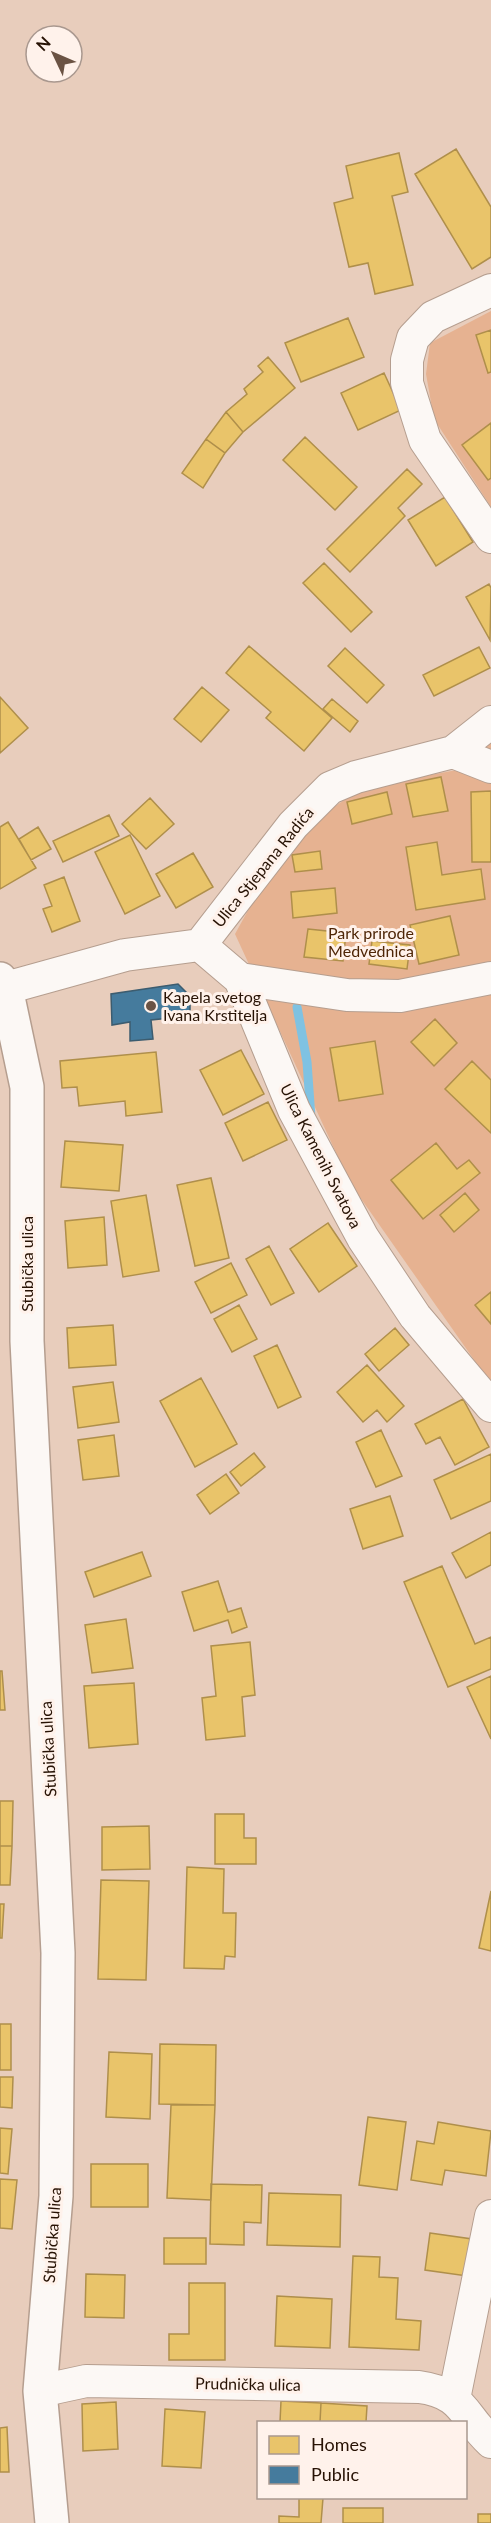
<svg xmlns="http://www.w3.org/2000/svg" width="491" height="2523" font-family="Lato,sans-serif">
<rect width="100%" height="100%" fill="#e8cdbc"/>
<path fill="#e6b291" d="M491 311V507L434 419 426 374 430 343Z
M491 737V1384L350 1183 235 934 262 885 324 814 353 794 383 784 462 769Z"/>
<path fill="#e9c46a" stroke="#af8f4b" stroke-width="1.5" d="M456 149 491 207V257L472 269 415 174Z
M399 153 408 192 392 196 413 285 375 294 368 263 349 267 334 203 353 198 346 166Z
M348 318 364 357 301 382 285 343Z
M491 330V372L488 373 476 335Z
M268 357 295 388 243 432 226 412 247 394 244 389 263 372 258 366Z
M384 373 401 410 358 430 341 393Z
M226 412 243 432 225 453 206 439Z
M491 423V478L488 480 462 445Z
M305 437 357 487 335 510 283 460Z
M206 439 225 453 203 488 182 473Z
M407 469 422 484 398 508 405 516 350 572 327 549Z
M445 497 473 542 436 566 408 520Z
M324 563 372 612 351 632 303 583Z
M489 584 491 588 490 640 466 597Z
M249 646 332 718 304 751 266 718 271 712 226 673Z
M479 647 490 668 434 696 423 675Z
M345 648 384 685 367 703 328 666Z
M202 687 229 710 201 742 174 719Z
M0 697 28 728 0 753Z
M332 699 358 721 350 732 323 709Z
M441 777 448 811 413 817 406 784Z
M491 791V862H472L471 792Z
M387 792 392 814 352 824 347 802Z
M150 798 174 824 146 849 122 824Z
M109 815 119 836 63 862 53 841Z
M8 822 36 868 0 889V827Z
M38 827 51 849 31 860 19 839Z
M130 835 160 896 125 914 95 852Z
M437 842 442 875 481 869 485 899 416 910 406 847Z
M320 851 322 869 295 872 292 855Z
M193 853 213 887 176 908 156 874Z
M64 877 80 921 52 932 43 909 52 906 44 885Z
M335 888 337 913 293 918 291 892Z
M450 916 459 955 419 964 410 925Z
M308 929 346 933 343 961 304 957Z
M372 941 410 945 407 969 369 964Z
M435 1019 457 1043 434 1066 411 1042Z
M375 1041 383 1094 339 1101 330 1048Z
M241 1050 264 1094 223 1115 200 1070Z
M156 1052 162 1112 126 1116 125 1101 79 1106 77 1087 62 1088 60 1061Z
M472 1061 491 1080V1133L445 1089Z
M268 1102 287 1140 243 1161 225 1123Z
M65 1141 123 1145 119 1191 61 1187Z
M436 1143 457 1169 469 1160 480 1173 423 1219 391 1180Z
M211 1178 229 1258 195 1266 177 1185Z
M465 1193 479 1210 454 1232 440 1215Z
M146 1195 159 1271 123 1277 111 1201Z
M104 1217 107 1265 68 1268 65 1221Z
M328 1223 357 1266 319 1292 290 1249Z
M269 1246 294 1293 271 1305 246 1259Z
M231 1263 247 1295 211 1313 195 1282Z
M491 1292V1324L475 1305Z
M239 1305 257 1339 232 1352 214 1319Z
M113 1325 116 1365 69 1368 67 1328Z
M395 1328 409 1345 379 1371 365 1354Z
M277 1345 301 1397 278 1408 254 1356Z
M367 1365 404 1406 387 1422 377 1410 363 1422 337 1392Z
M201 1378 237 1444 195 1467 160 1401Z
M113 1382 119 1422 78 1428 73 1387Z
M463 1399 489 1447 455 1465 440 1437 426 1444 415 1424Z
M381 1430 402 1476 376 1487 356 1442Z
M114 1435 119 1476 83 1480 78 1440Z
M254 1453 265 1467 241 1486 230 1472Z
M491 1454V1501L451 1519 434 1480Z
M226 1474 239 1493 210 1514 197 1495Z
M390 1496 403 1536 363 1549 350 1509Z
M491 1532V1565L466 1578 452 1553Z
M142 1552 151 1576 94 1597 85 1572Z
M442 1566 475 1644 491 1637V1669L448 1687 404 1582Z
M218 1581 228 1612 241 1608 247 1627 232 1633 228 1620 194 1631 182 1592Z
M126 1619 133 1668 92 1673 85 1625Z
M250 1642 255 1695 242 1697 245 1736 206 1740 202 1698 216 1696 211 1646Z
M0 1671H2L5 1710H0Z
M491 1676V1739L467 1687Z
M134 1683 138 1744 89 1748 84 1686Z
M0 1801H13L12 1846H0Z
M215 1814H244V1838H256V1864H215Z
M149 1826 150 1869 102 1870V1827Z
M0 1846H12L10 1885H0Z
M187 1867 224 1869 223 1913H236L235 1957 225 1956 224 1969 184 1968Z
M101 1880 149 1881 146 1980 98 1979Z
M491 1891V1951L479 1948Z
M0 1904H4L2 1938H0Z
M0 2024H11V2070H0Z
M160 2044 216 2045 215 2105 159 2104Z
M109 2052 152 2054 150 2119 106 2117Z
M0 2077H13L12 2108 0 2107Z
M171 2105H215L211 2200 167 2198Z
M368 2117 406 2122 397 2190 359 2185Z
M438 2122 491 2131 486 2176 445 2170 442 2185 411 2180 417 2141 434 2144Z
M0 2128 12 2129 8 2174 0 2173Z
M91 2164H148V2207H91Z
M0 2179 17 2180 12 2229 0 2228Z
M211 2184 262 2185 261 2223 244 2222V2245L210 2244Z
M269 2193 341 2195 340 2247 267 2245Z
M430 2233 472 2239 467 2276 425 2270Z
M164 2238H206V2264H164Z
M353 2256 380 2257 379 2277 398 2278 396 2319 421 2321 419 2350 349 2347Z
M86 2274 125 2275 124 2318 85 2317Z
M189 2283H225V2360H169V2334H189Z
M277 2296 332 2299 330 2348 275 2346Z
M281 2401 321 2403 320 2422H280Z
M116 2402 118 2449 83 2451 82 2404Z
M321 2403 367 2406 366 2422H320Z
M165 2409 205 2412 201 2468 162 2466Z
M7 2427 9 2472H0V2428Z
M299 2498H323L321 2523H279V2516L299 2517Z
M343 2508H383V2523H343Z
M478 2514H491V2523H478Z"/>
<path fill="#457b9d" stroke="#3c5c6f" stroke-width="1.5" d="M178 984 190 996V1016L151 1020 153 1039 130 1041V1022L112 1025 111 994Z"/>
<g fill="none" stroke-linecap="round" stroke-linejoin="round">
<path stroke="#7fc2e2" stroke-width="9" d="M297 1007 307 1062 311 1118"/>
<defs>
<path id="minor" d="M491 290 433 317 413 338 407 360V383L425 440 491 537
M453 752 491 767
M200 945 293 825 330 788 356 777 453 752 491 722
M240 979 347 995 400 996 491 978
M6 988 125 955 200 945 240 979 294 1110 363 1238 415 1316 491 1406
M40 2391 86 2381 419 2387C464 2393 462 2415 491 2442
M454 2399 491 2216"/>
<path id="secondary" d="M0 979 6 988 27 1087V1341L58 1953 56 2196 40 2391 52 2523"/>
</defs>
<use href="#minor" stroke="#b59e8f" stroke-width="34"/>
<use href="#secondary" stroke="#b59e8f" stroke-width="36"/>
<use href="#minor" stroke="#fcf8f5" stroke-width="32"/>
<use href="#secondary" stroke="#fcf8f5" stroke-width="33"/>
</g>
<circle fill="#6b5344" stroke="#fff2eb" stroke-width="2" cx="151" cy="1006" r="6"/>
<g text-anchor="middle" stroke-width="6" stroke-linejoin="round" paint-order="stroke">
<g font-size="16" fill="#271204" stroke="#fff2eb">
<text transform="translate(263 867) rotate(-51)" y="6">Ulica Stjepana Radića</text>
<text transform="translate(321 1156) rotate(63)" y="6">Ulica Kamenih Svatova</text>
<text transform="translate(27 1264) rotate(-90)" y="6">Stubička ulica</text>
<text transform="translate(48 1749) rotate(-93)" y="6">Stubička ulica</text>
<text transform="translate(52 2235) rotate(-86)" y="6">Stubička ulica</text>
<text transform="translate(248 2384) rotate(1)" y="6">Prudnička ulica</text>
</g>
<g font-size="16" fill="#4e2506" stroke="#fff2eb">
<text x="371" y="939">Park prirode<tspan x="371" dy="18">Medvednica</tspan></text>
</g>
<g font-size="16" fill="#271204" stroke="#fff2eb" text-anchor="start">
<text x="163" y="1003">Kapela svetog<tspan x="163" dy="18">Ivana Krstitelja</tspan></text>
</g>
</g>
<rect x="257" y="2421" width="210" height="78" fill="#fff2eb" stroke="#a9988f" stroke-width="1.5"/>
<rect x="269" y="2436" width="30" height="18" fill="#e9c46a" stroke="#a9988f" stroke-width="1.5"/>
<text x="311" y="2451" font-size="18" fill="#271204">Homes</text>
<rect x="269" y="2466" width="30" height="18" fill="#457b9d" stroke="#a9988f" stroke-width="1.5"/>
<text x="311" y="2481" font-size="18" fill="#271204">Public</text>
<g transform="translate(54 54) rotate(314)"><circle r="28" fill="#fff2eb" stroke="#a9988f" stroke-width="1.5"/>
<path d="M0-4.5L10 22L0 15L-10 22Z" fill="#6b5344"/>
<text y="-9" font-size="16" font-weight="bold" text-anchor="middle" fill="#271204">N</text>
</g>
</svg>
